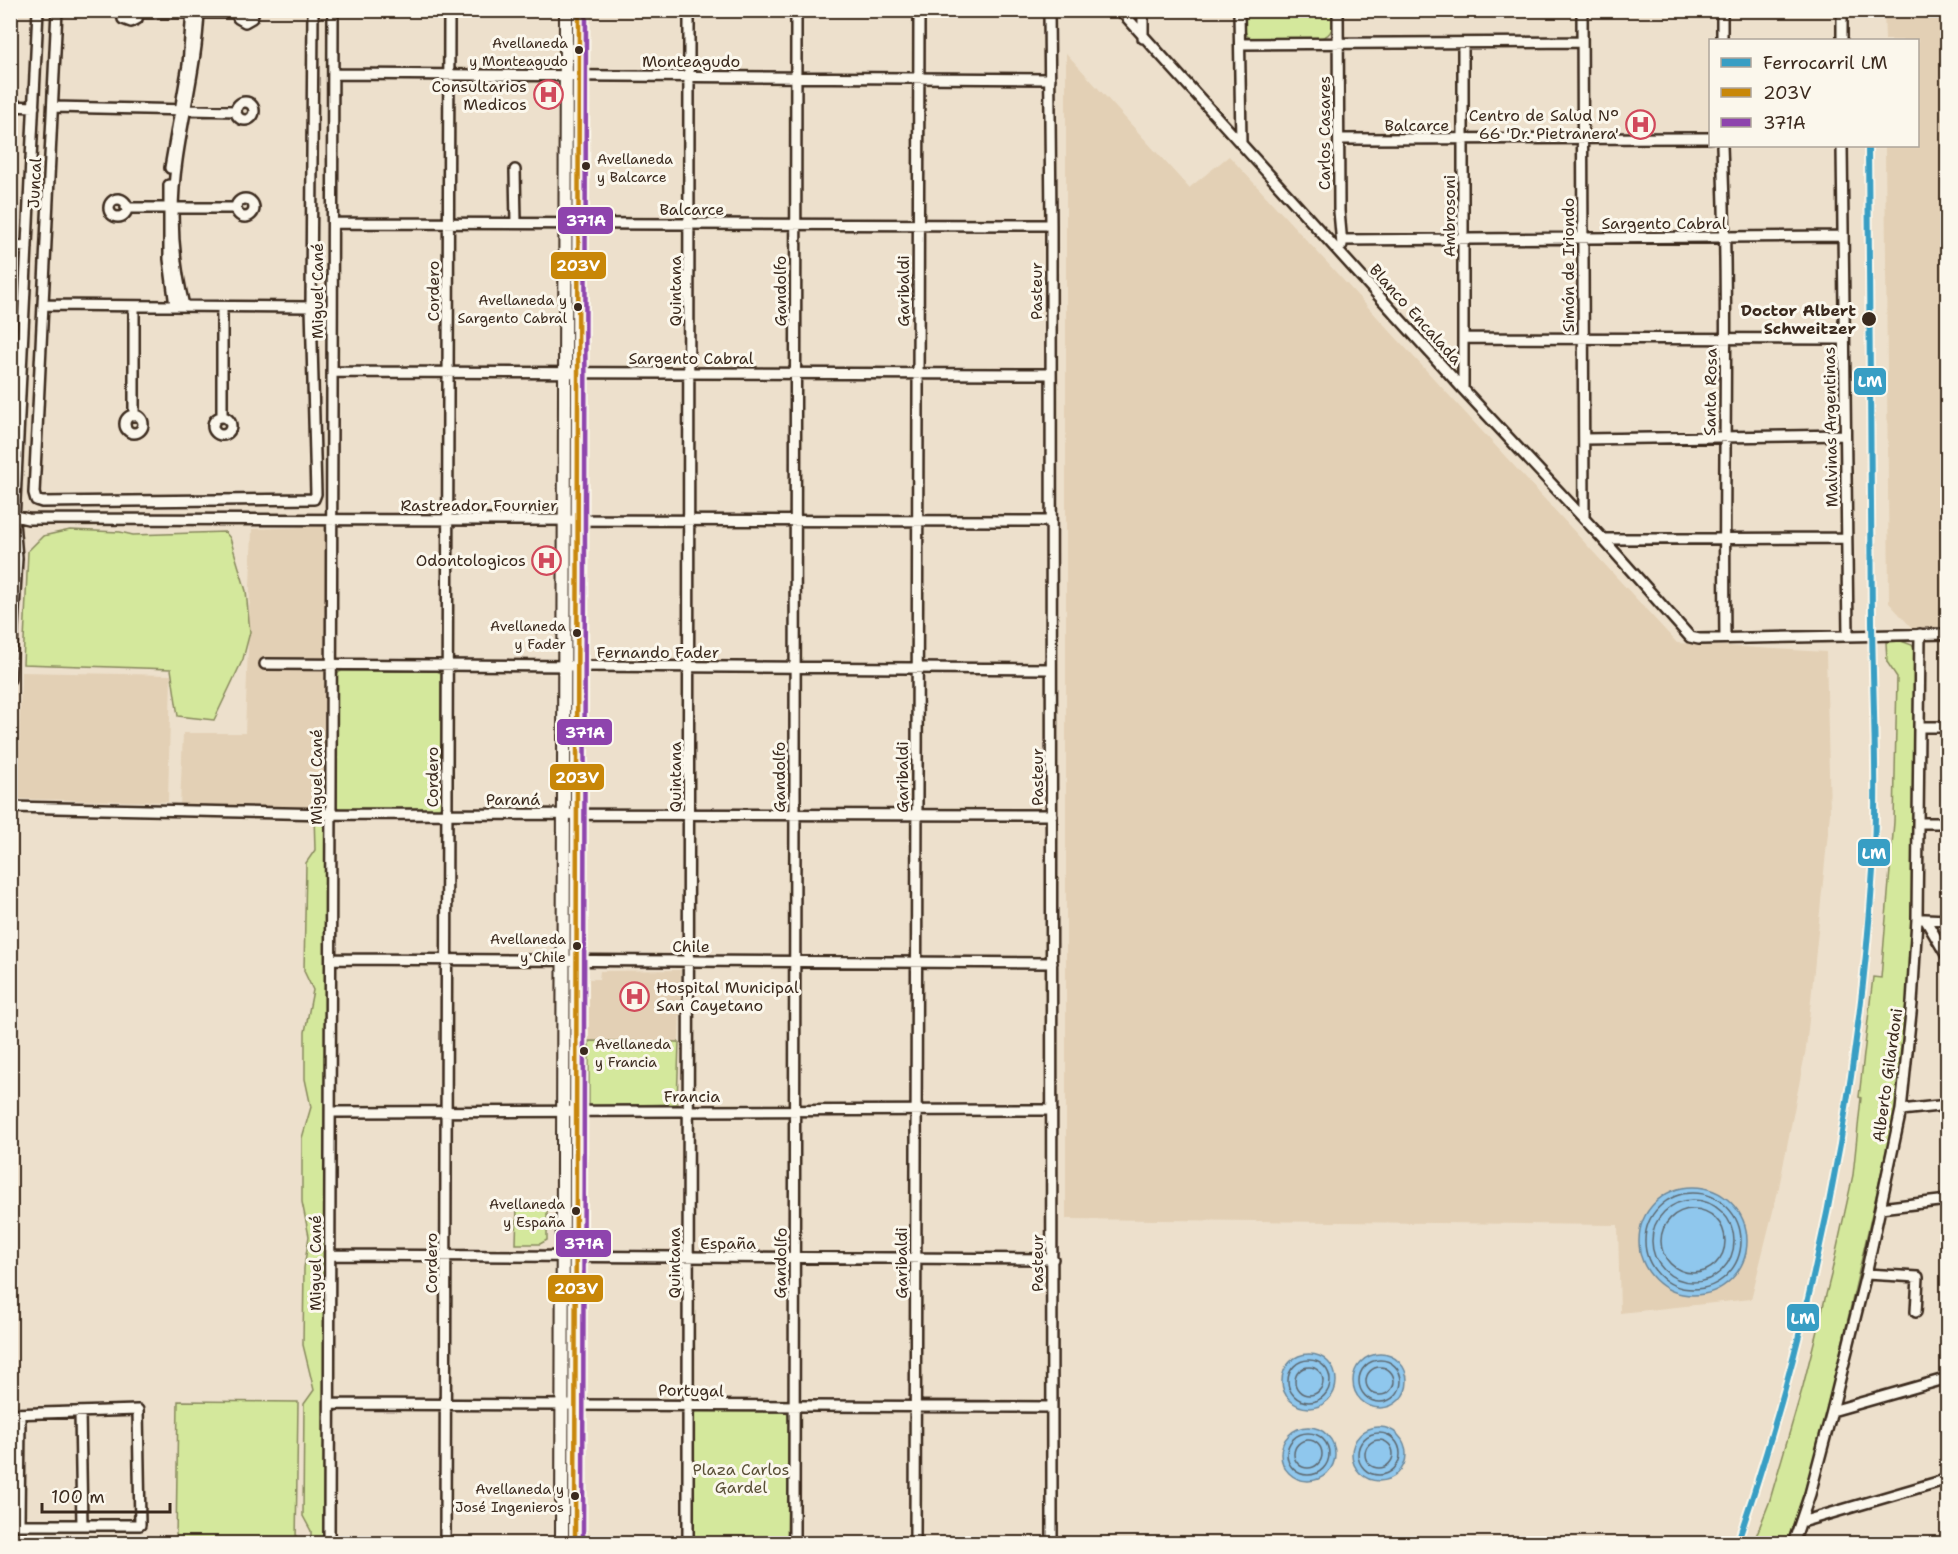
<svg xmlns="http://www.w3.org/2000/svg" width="1958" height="1554" font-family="'Shantell Sans',sans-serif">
<rect width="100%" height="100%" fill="#ede0cc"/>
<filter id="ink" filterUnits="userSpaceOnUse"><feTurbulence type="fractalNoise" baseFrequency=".0167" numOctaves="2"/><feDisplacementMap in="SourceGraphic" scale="12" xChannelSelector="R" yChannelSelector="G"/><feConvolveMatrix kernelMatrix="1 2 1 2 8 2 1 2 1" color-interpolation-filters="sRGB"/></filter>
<g filter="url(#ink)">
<path fill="#e3d0b5" d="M1884 11H1947V627L1912 628 1889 603 1885 146H1918V40H1885Z
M1066 53 1189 188 1229 156 1677 643 1826 652 1830 813 1806 1049 1779 1187 1751 1299 1620 1313 1618 1225 1066 1219Z
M325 526 326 809 180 807 183 733H245L252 529Z
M21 672 171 675 168 802 18 799Z
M681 970 679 1042 589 1041V979H599L600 971Z"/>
<path fill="#d4e89c" stroke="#88895d" stroke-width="1.5" d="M1244 11H1333C1333 22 1335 35 1321 38H1251L1247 36 1245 31Z
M70 530 120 532 133 535 225 532 230 538 246 591 250 632 243 659 214 720 178 716 171 669 23 664 28 551 43 536Z
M1901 641 1912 645 1916 652 1913 919 1905 1019 1895 1113 1827 1411 1805 1490 1787 1543 1753 1544 1769 1503 1803 1386 1831 1275 1853 1175 1861 1098 1859 1097 1873 977 1881 978 1894 822 1897 677 1887 662 1886 642Z
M342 671H437L441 673V805L439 810 340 809 335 806V678L339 672Z
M314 814H331L329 1543H311V1531L303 1516 304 1404 314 1390 303 1345 304 1268 309 1236 302 1202V1138L311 1107 305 1079V1032L313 990 304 971 306 863 315 850Z
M589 1041 679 1042 677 1104 589 1106Z
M517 1206H547V1240L540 1244H516Z
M178 1401 298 1402 296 1543 176 1542Z
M699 1409 784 1410 789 1416 787 1544H693V1416L694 1413Z"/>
<path fill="#8fc7ed" stroke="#6d889a" stroke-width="1.5" d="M1639 1241a54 54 0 1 1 108 0a54 54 0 1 1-108 0Z
M1353 1381a27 27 0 1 1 54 0a27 27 0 1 1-54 0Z
M1282 1381a27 27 0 1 1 54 0a27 27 0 1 1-54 0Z
M1352 1454a27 27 0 1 1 54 0a27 27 0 1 1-54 0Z
M1281 1454a27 27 0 1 1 54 0a27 27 0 1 1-54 0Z"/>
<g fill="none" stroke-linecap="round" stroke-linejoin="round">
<path stroke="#5d6971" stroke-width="1.5" d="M1645 1241a48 48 0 1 1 96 0a48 48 0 1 1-96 0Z
M1652 1241a41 41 0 1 1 82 0a41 41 0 1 1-82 0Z
M1661 1241a32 32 0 1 1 64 0a32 32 0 1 1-64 0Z
M1359 1381a21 21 0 1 1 42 0a21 21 0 1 1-42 0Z
M1288 1381a21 21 0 1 1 42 0a21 21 0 1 1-42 0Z
M1366 1381a14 14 0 1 1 28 0a14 14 0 1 1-28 0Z
M1295 1381a14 14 0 1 1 28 0a14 14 0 1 1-28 0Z
M1358 1454a21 21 0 1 1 42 0a21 21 0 1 1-42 0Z
M1287 1454a21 21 0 1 1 42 0a21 21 0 1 1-42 0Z
M1365 1454a14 14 0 1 1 28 0a14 14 0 1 1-28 0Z
M1294 1454a14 14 0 1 1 28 0a14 14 0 1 1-28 0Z"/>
<defs>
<path id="minor" d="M57 10 34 493 36 500 42 502 314 499 316 494 311 307 313 10
M121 10 123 19 131 22 137 19 138 10
M237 10 238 18 245 22 252 18 254 10
M1049 10 1051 225 1052 1544
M1120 10 1463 389 1603 539 1690 637 1699 639 1948 634
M1143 10V38
M1239 10 1241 144
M1338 10 1339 211 1342 245
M1582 10 1584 518
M139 13H237
M1722 40V10
M1842 40V10
M1240 44 1582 42
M1463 44V389
M333 74 1050 79
M236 111a9 9 0 1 1 18 0a9 9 0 1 1-18 0Z
M10 106 34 107
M53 107 236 111
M1339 139 1710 138
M1722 146C1729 310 1723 474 1725 638
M1842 146 1848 636
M170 168 188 65 192 10
M515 170 516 223
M169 185V259L175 306
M109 208a9 9 0 1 1 18 0a9 9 0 1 1-18 0Z
M236 208a9 9 0 1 1 18 0a9 9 0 1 1-18 0Z
M126 208H236
M333 223 1051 225
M1342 240 1842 236
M10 246 27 247
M43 305 311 307
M184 306C173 260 170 208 177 160 184 110 197 62 199 10
M1463 338 1844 339
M332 372 1051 374
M125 424a9 9 0 1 1 18 0a9 9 0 1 1-18 0Z
M134 416V306
M222 417V307
M213 426a9 9 0 1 1 18 0a9 9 0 1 1-18 0Z
M1584 439 1845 435
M15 516 28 519 1051 521
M1603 539 1846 538
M265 664 1051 669
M10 679 17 558 14 522 38 10
M1919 727H1948
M10 807 331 814 1052 815
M1918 823H1948
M1917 919H1925L1948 958
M1925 919 1948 920
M331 959 1052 963
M1901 1110 1948 1105
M331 1112 1052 1110
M1880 1208 1948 1200
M330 1255 1053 1259
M1866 1274 1918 1277 1916 1312
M330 1404 1051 1407
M1832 1411 1948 1378
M80 1412 82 1525
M10 1414 138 1410 140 1525H10
M1801 1522 1948 1479
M19 1525 20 1414
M329 1544 333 10
M445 1544 449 10
M688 1544 689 10
M794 1544 796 10
M915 1544 919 10
M1793 1544 1810 1494 1832 1411 1866 1274 1901 1110 1912 1003 1917 919 1920 634"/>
<path id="major" d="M562 1544 566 10
M575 1544 579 10"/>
</defs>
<use href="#minor" stroke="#3b2a1e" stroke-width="14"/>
<use href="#major" stroke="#3b2a1e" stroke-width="16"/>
<use href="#minor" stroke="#fbf7ec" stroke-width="9"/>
<use href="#major" stroke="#fbf7ec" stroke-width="12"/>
<defs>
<path id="bus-1" d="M575 1544 579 10"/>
<path id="bus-2" d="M583 1544 586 10"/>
</defs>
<use href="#bus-1" stroke="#fbf7ec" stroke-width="9"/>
<use href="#bus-2" stroke="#fbf7ec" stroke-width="9"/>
<use href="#bus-1" stroke="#c88708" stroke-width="4.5"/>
<use href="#bus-2" stroke="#8e44ad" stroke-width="4.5"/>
<defs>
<path id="rail-1" d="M1737 1544C1811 1327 1858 1099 1873 870 1878 787 1873 705 1872 622 1871 463 1869 305 1868 146"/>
</defs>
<use href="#rail-1" stroke="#fbf7ec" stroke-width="10"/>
<use href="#rail-1" stroke="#389ec4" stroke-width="6"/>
</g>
</g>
<defs>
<symbol id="hospital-ring" viewBox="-11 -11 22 22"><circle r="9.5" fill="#fbf7ec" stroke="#d1495b" stroke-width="1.5"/><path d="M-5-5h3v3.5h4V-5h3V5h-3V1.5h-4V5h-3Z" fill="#d1495b"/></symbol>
</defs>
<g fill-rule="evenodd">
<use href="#hospital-ring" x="532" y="78" width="33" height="33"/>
<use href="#hospital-ring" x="1624" y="108" width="33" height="33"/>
<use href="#hospital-ring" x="530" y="544" width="33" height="33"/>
<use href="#hospital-ring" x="618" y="980" width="33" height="33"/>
</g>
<g fill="#3b2a1e" stroke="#fbf7ec" stroke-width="2">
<circle cx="579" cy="50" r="5"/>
<circle cx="586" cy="166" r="5"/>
<circle cx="578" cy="307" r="5"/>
<circle cx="1869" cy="319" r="8"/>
<circle cx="577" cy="633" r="5"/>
<circle cx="577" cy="946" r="5"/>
<circle cx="584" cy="1051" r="5"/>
<circle cx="576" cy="1211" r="5"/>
<circle cx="575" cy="1496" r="5"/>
</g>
<g text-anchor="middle" stroke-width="6" stroke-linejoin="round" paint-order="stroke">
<g font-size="14" fill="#3b2a1e" stroke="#fbf7ec" text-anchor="end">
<text x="568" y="48">Avellaneda<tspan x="568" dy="18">y Monteagudo</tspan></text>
<text x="597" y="164" text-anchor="start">Avellaneda<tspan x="597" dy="18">y Balcarce</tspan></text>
<text x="567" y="305">Avellaneda y<tspan x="567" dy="18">Sargento Cabral</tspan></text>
<text x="566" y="631">Avellaneda<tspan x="566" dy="18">y Fader</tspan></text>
<text x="566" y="944">Avellaneda<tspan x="566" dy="18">y Chile</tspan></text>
<text x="595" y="1049" text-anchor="start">Avellaneda<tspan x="595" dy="18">y Francia</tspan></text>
<text x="565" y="1209">Avellaneda<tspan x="565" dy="18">y España</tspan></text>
<text x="564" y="1494">Avellaneda y<tspan x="564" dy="18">José Ingenieros</tspan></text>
</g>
<g font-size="16" fill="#3b2a1e" stroke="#fbf7ec">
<text x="691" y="67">Monteagudo</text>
<text x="1417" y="131">Balcarce</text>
<text transform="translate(1324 133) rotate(-90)" y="6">Carlos Casares</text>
<text transform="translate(34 183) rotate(-87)" y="6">Juncal</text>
<text x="692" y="215">Balcarce</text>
<text transform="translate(1449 216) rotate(-90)" y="6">Ambrosoni</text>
<text x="1664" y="229">Sargento Cabral</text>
<text transform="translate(1568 265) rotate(-90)" y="6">Simón de Iriondo</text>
<text transform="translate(317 291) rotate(-90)" y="6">Miguel Cané</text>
<text transform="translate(433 291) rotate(-90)" y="6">Cordero</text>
<text transform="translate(675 291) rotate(-90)" y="6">Quintana</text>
<text transform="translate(780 291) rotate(-90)" y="6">Gandolfo</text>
<text transform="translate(903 291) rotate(-90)" y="6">Garibaldi</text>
<text transform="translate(1036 291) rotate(-90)" y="6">Pasteur</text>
<text transform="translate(1416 314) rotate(48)" y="6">Blanco Encalada</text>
<text x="691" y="364">Sargento Cabral</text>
<text transform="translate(1710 392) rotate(-89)" y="6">Santa Rosa</text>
<text transform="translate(1830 427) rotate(-91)" y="6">Malvinas Argentinas</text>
<text x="479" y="511">Rastreador Fournier</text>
<text x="658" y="658">Fernando Fader</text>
<text transform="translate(316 777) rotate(-90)" y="6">Miguel Cané</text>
<text transform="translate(432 777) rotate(-90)" y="6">Cordero</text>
<text transform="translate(675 777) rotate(-90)" y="6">Quintana</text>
<text transform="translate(779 777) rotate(-90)" y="6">Gandolfo</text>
<text transform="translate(902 777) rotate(-90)" y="6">Garibaldi</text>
<text transform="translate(1037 777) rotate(-90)" y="6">Pasteur</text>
<text x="513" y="805">Paraná</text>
<text x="691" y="952">Chile</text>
<text transform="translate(1887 1075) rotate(-82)" y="6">Alberto Gilardoni</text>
<text x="692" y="1102">Francia</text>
<text x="728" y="1249">España</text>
<text transform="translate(315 1263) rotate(-90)" y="6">Miguel Cané</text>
<text transform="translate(431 1263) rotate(-90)" y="6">Cordero</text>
<text transform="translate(674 1263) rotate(-90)" y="6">Quintana</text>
<text transform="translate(780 1263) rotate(-89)" y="6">Gandolfo</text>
<text transform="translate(901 1263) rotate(-90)" y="6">Garibaldi</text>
<text transform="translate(1037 1263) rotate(-90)" y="6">Pasteur</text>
<text transform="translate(691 1390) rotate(1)" y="6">Portugal</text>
</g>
<g font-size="16" fill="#3b2a1e" stroke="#fbf7ec" text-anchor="end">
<text x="527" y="92">Consultarios<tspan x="527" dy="18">Medicos</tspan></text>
<text x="1619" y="121">Centro de Salud N°<tspan x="1619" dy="18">66 'Dr. Pietranera'</tspan></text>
<text x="526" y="566">Odontologicos</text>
<text x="656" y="993" text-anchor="start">Hospital Municipal<tspan x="656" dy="18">San Cayetano</tspan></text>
</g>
<g font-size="16" font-weight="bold" fill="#3b2a1e" stroke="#fbf7ec" text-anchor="end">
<text x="1856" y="316">Doctor Albert<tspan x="1856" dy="18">Schweitzer</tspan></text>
</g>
<g font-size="16" fill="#5a5037" stroke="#fbf7ec">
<text x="741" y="1475">Plaza Carlos<tspan x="741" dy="18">Gardel</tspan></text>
</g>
</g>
<g stroke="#fbf7ec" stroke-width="2">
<rect x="557" y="206" width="57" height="29" rx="6" fill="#8e44ad"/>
<rect x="550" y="251" width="57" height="29" rx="6" fill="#c88708"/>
<rect x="1853" y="367" width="34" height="29" rx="6" fill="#389ec4"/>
<rect x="556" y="718" width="57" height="28" rx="6" fill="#8e44ad"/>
<rect x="549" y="763" width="56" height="28" rx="6" fill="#c88708"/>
<rect x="1857" y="838" width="34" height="29" rx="6" fill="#389ec4"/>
<rect x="555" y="1229" width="57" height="29" rx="6" fill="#8e44ad"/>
<rect x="547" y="1274" width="57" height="29" rx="6" fill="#c88708"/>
<rect x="1786" y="1303" width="34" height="29" rx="6" fill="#389ec4"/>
</g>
<g font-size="16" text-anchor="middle" font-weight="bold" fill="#fff">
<text x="586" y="226">371A</text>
<text x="578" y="271">203V</text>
<text x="1870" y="387">LM</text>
<text x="585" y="738">371A</text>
<text x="577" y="783">203V</text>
<text x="1874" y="859">LM</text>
<text x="584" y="1249">371A</text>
<text x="576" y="1294">203V</text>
<text x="1803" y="1324">LM</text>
</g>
<rect width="1958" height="1554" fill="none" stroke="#fbf7ec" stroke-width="36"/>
<rect x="18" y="18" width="1922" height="1518" fill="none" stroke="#3b2a1e" stroke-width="2" filter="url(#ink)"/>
<rect x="1709" y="39" width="210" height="108" fill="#fbf7ec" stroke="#aea59a" stroke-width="1.5"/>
<rect x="1721" y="58" width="30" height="9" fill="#389ec4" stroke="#aea59a" stroke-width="1.5"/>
<text x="1763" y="69" font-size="18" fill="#3b2a1e">Ferrocarril LM</text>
<rect x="1721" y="88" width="30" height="9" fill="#c88708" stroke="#aea59a" stroke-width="1.5"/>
<text x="1763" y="99" font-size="18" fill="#3b2a1e">203V</text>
<rect x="1721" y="118" width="30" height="9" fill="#8e44ad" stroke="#aea59a" stroke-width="1.5"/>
<text x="1763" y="129" font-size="18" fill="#3b2a1e">371A</text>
<path d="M42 1503v9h128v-9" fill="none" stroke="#3b2a1e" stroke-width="3"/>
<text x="51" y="1503" font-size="18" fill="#3b2a1e" stroke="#fbf7ec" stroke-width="4.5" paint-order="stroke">100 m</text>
</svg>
